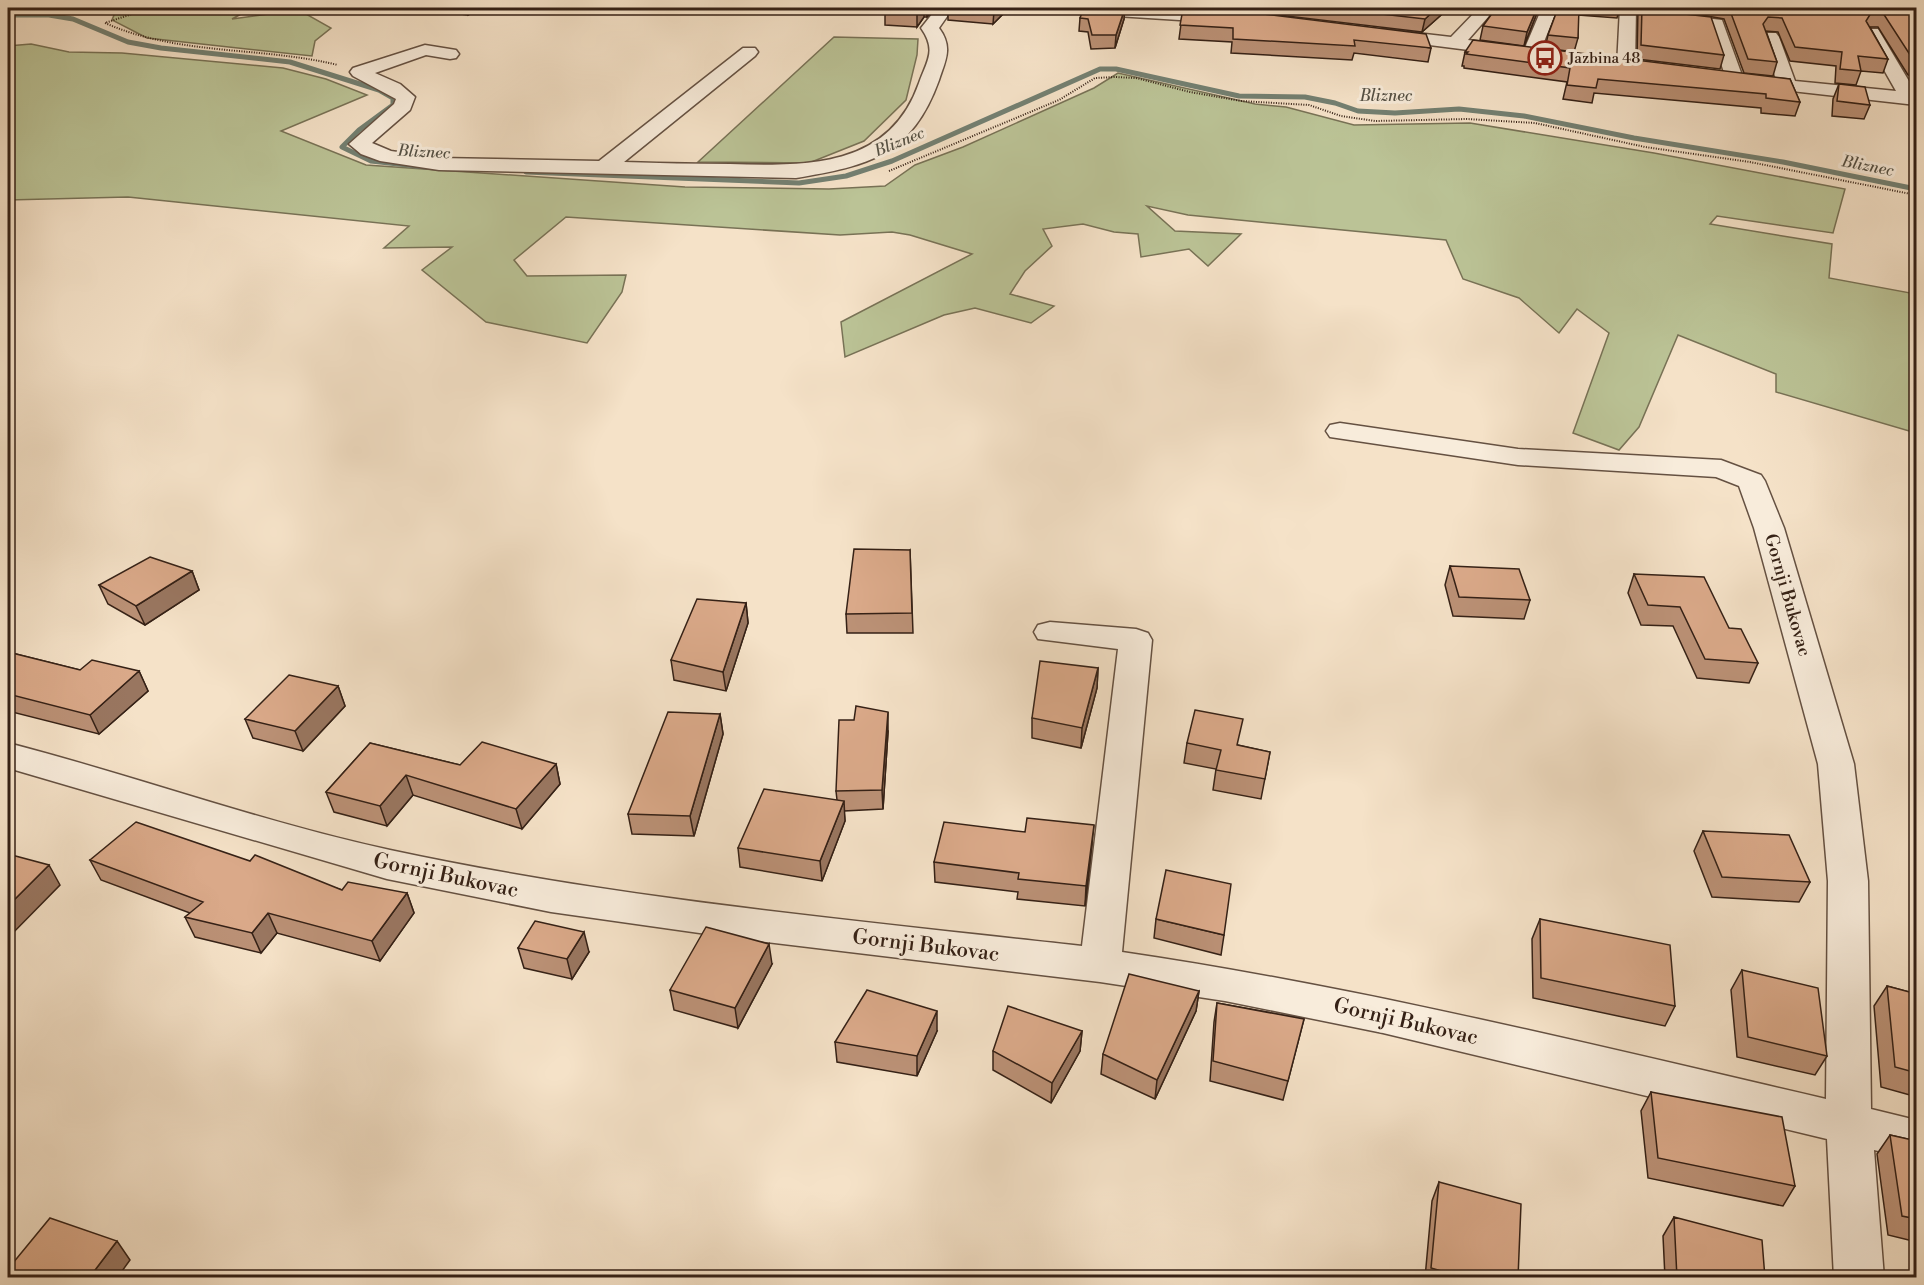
<svg xmlns="http://www.w3.org/2000/svg" width="1924" height="1285" font-family="'Libre Bodoni',serif">
<rect width="100%" height="100%" fill="#f5e2c8"/>
<filter id="stains"><feTurbulence type="fractalNoise" baseFrequency=".00333" numOctaves="4"/><feColorMatrix values="0 0 0 0 .2 0 0 0 0 .09 0 0 0 0 .02 0 0 0 .5 -.17"/></filter>
<radialGradient id="worn" r=".72"><stop offset=".6" stop-color="#630" stop-opacity="0"/><stop offset="1" stop-color="#630" stop-opacity=".3"/></radialGradient>
<path fill="#bbc396" stroke="#787256" stroke-width="1.5" d="M117 8H252L232 19 299 10 331 28 315 41 312 56 147 38 112 20Z
M834 37 918 39 917 55 906 100 864 141 809 163 698 162Z
M31 44 69 52 122 53 283 68 326 79 367 95 281 131 366 165 685 187 829 189 885 186 915 165 963 147 1094 88 1118 73 1255 104 1286 107 1354 125 1470 123 1654 153 1845 189 1833 233 1717 216 1710 224 1832 244 1829 278 1916 294V433L1776 392V374L1678 335 1639 427 1619 450 1573 433 1609 333 1577 309 1559 333 1519 298 1463 279 1446 240 1188 215 1147 206 1175 231 1241 234 1208 266 1189 249 1141 257 1138 234 1114 232 1083 224 1043 229 1052 246 1025 271 1010 294 1054 306 1031 323 975 308 944 315 845 357 841 322 972 254 910 235 892 232 840 235 566 217 514 260 527 276 626 275 622 292 587 343 486 322 422 270 452 247 384 248 409 226 128 197 8 200V46Z"/>
<g fill="none" stroke-linecap="round" stroke-linejoin="round">
<path stroke="#738072" stroke-width="5" d="M8 15H49L73 19 128 42 161 48 290 62 379 90 393 98V105L359 130 342 147 371 161 425 167
M526 172 799 183 846 176 892 161 1100 69H1116L1239 96 1305 97 1335 103 1358 111 1395 113 1459 109 1524 116 1634 138 1783 162 1916 189"/>
<defs>
<path id="minor" d="M937 8H953L939 28C953 47 946 59 939 80 912 155 869 166 796 178L439 170 380 161 361 154 349 144 394 104 396 99 353 76 350 72 353 68 425 45 456 50 459 54 456 58 450 59 426 55 375 73 400 84 415 97 410 110 372 143 391 151 439 158 599 161 743 48H755L758 52 755 56 624 162C659 163 695 164 730 164 805 166 889 169 919 83 927 60 937 51 921 28Z
M1061 8H1140L1227 13 1235 18 1227 23 1069 13Z
M1479 8H1496L1468 40 1516 46 1524 50 1541 10H1553L1555 14 1538 57H1526L1523 53 1516 56 1382 39 1376 38 1373 34 1376 30 1382 29 1451 37Z
M1620 8H1636L1635 66 1632 70H1620L1617 66Z
M1687 16 1722 20 1743 78 1776 79 1761 37 1764 33H1776L1779 37 1795 81 1896 91 1863 33 1866 29H1878L1916 93V105L1728 84 1709 28 1681 25 1679 21 1681 17Z
M1340 423 1518 449 1721 460 1761 475 1765 481 1784 528 1854 764 1868 881 1871 1109 1916 1120V1160L1874 1150 1884 1278H1834L1827 1139 1383 1033 1225 1001 1100 982 749 940 551 912 387 879 8 768V743C136 776 261 822 390 850 618 899 850 920 1082 946L1118 649 1038 639 1034 632 1038 625 1050 622 1136 629 1148 633 1152 640 1122 952C1360 987 1593 1045 1826 1099L1828 881 1818 764 1754 528 1739 486 1716 477 1518 465 1330 437 1326 431 1330 425Z"/>
</defs>
<use href="#minor" stroke="#655142" stroke-width="3"/>
<path stroke="#352116" stroke-width="2" stroke-dasharray="1 1.5" stroke-linecap="butt" d="M150 8 105 23C180 56 259 46 338 65
M889 171 1059 100 1095 78 1116 77 1136 78 1190 92 1241 101 1309 105 1341 116 1375 121 1467 119 1535 123 1645 147 1750 162 1916 195"/>
<use href="#minor" fill="#f8ecdb" fill-rule="evenodd"/>
</g>
<path fill="#bb9176" stroke="#352116" stroke-width="1.5" d="M410 8H481L468 15 411 8Z
M888 8H935L927 17H924L917 27 885 25V12Z
M948 8H1009L993 24 948 20Z
M1185 8H1449L1422 32 1262 13Z
M1496 8H1547L1537 13 1524 46 1480 40 1483 26Z
M1549 8H1620L1617 18 1578 15V38L1574 52 1545 48 1548 35 1556 14Z
M1638 8H1917V76L1908 75 1878 27H1870L1888 59 1883 73 1861 71 1856 85 1835 83 1836 66 1790 61 1778 32 1766 31 1777 62 1773 76 1744 73 1724 19 1696 14H1687L1724 55 1720 69 1637 59Z
M1183 9 1431 48 1428 62 1354 53 1352 60 1231 53 1232 42 1179 39Z
M1080 18 1124 19 1115 48 1091 49 1088 32 1079 31Z
M1465 52 1790 79 1800 102 1795 116 1761 113V108L1594 93 1592 103 1563 99 1567 82 1464 68V66H1462Z
M1839 84 1870 105 1864 119 1832 116 1833 99Z
M910 550 913 633H847L846 614Z
M1450 566 1530 600 1524 619 1453 616 1445 585Z
M192 571 199 590 145 625 108 604 99 585Z
M1634 574 1729 628 1758 663 1749 683 1697 678 1673 626 1641 625 1628 593Z
M746 603 748 623 726 691 674 680 671 660Z
M8 652 80 670 139 671 148 691 99 734 8 711Z
M1098 668 1097 688 1081 748 1032 738V718Z
M338 686 345 706 303 751 253 738 245 719Z
M720 714 723 734 694 836 632 834 628 814Z
M888 732 883 809 844 811 845 821 822 881 740 867 738 848 837 800 836 791Z
M370 743 460 765 556 764 560 784 522 829 413 795 387 826 334 812 326 792Z
M1187 743 1238 745 1270 752 1261 799 1213 790 1216 769 1184 763Z
M1703 831 1810 882 1799 902 1712 897 1694 851Z
M1092 844 1085 906 1017 899 1018 892 935 882 934 862Z
M90 860 250 861 342 890 407 893 414 913 380 961 277 933 261 953 195 937 185 917 190 913 101 880Z
M1156 919 1224 935 1221 955 1154 938Z
M1540 919 1675 1006 1665 1026 1533 998 1532 939Z
M518 948 589 952 572 979 524 968Z
M772 964 738 1028 674 1010 670 990Z
M1742 970 1827 1056 1815 1075 1737 1057 1731 990Z
M1887 986 1917 994V1097L1881 1087 1874 1006Z
M1199 991 1196 1011 1155 1099 1101 1074 1103 1054Z
M1217 1003 1304 1019 1283 1100 1210 1081 1214 1022Z
M937 1031 917 1076 837 1062 835 1042Z
M1082 1031 1080 1051 1051 1103 993 1070V1051Z
M1651 1092 1795 1186 1783 1206 1648 1178 1641 1111Z
M1890 1135 1917 1141V1242L1888 1235 1877 1154Z
M1439 1182 1518 1278H1425L1432 1201Z
M1674 1217 1765 1278H1665L1663 1236Z"/>
<path fill="#997660" stroke="#352116" stroke-width="1.5" d="M467 8H481L468 15Z
M921 8H924V17L917 27V14Z
M926 8H935L927 17Z
M997 8H1009L993 24 994 11Z
M1125 8 1124 19 1115 48 1116 35Z
M1437 8H1449L1422 32 1425 19Z
M1537 8H1547L1537 13 1524 46 1527 32Z
M1682 8H1698L1696 14 1681 15Z
M192 571 199 590 145 625 136 606Z
M746 603 748 623 726 691 723 672Z
M1098 668 1097 688 1081 748 1082 728Z
M139 671 148 691 99 734 90 715Z
M338 686 345 706 303 751 295 731Z
M888 712V732L883 809 882 790Z
M720 714 723 734 694 836 690 816Z
M556 764 560 784 522 829 516 809Z
M406 775 413 795 387 826 380 806Z
M844 801 845 821 822 881 820 861Z
M1094 825 1092 844 1085 906 1086 886Z
M49 865 60 885 8 938V906Z
M407 893 414 913 380 961 372 941Z
M268 913 277 933 261 953 252 933Z
M584 932 589 952 572 979 567 959Z
M769 944 772 964 738 1028 735 1008Z
M1199 991 1196 1011 1155 1099 1157 1080Z
M937 1011V1031L917 1076V1056Z
M1082 1031 1080 1051 1051 1103 1052 1083Z
M117 1241 130 1260 117 1278H89Z"/>
<path fill="#daa989" stroke="#352116" stroke-width="1.5" d="M888 8H921L917 14 885 12Z
M958 8H997L994 11Z
M1084 8H1125L1116 35H1092L1088 19 1080 18Z
M1329 8H1437L1425 19Z
M1496 8H1537L1527 32 1483 26Z
M1558 8H1579L1578 38 1548 35Z
M1642 8H1682L1681 9 1685 14 1711 17 1724 55 1641 45Z
M1729 8H1917V61H1914L1883 13H1871L1866 21 1888 59 1858 56 1861 71 1840 69 1842 52 1795 47 1782 18 1768 17 1763 24 1777 62 1748 59Z
M1183 9 1263 14 1426 34 1431 48 1354 40 1355 46 1233 39V28L1180 25Z
M1473 40 1790 79 1800 102 1766 98V94L1598 79 1596 88 1567 85 1570 68 1466 54 1468 52H1465Z
M1839 84 1865 87 1870 105 1837 101Z
M854 549 910 550 912 613 846 614Z
M150 557 192 571 136 606 99 585Z
M1450 566 1519 569 1530 600 1459 597Z
M1634 574 1704 577 1729 628 1741 629 1758 663 1705 659 1680 607 1648 605Z
M697 599 746 603 723 672 671 660Z
M8 652 80 670 92 660 139 671 90 715 8 694Z
M1040 661 1098 668 1082 728 1032 718Z
M289 675 338 686 295 731 245 719Z
M856 706 888 712 882 790 836 791 839 720H854Z
M1195 710 1243 719 1237 745 1270 752 1265 779 1216 770 1221 750 1187 743Z
M668 712 720 714 690 816 628 814Z
M482 742 556 764 516 809 406 775 380 806 326 792 370 743 460 765Z
M764 789 844 801 820 861 738 848Z
M1027 818 1094 825 1086 886 1018 879 1019 873 934 862 944 822 1025 832Z
M136 822 250 861 255 855 342 890 348 882 407 893 372 941 268 913 252 933 185 917 203 902 90 860Z
M1703 831 1789 835 1810 882 1722 877Z
M8 854 49 865 8 906Z
M1166 870 1231 884 1224 935 1156 919Z
M1540 919 1670 945 1675 1006 1541 978Z
M535 921 584 932 567 959 518 948Z
M706 927 769 944 735 1008 670 990Z
M1742 970 1818 988 1827 1056 1748 1037Z
M1129 974 1199 991 1157 1080 1103 1054Z
M1887 986 1917 994V1073L1895 1067Z
M867 990 937 1011 917 1056 835 1042Z
M1217 1003 1304 1019 1288 1081 1213 1061Z
M1008 1006 1082 1031 1052 1083 993 1051Z
M1651 1092 1782 1117 1795 1186 1658 1158Z
M1890 1135 1917 1141V1219L1902 1216Z
M1439 1182 1521 1204 1518 1278H1466L1431 1268Z
M1674 1217 1762 1240 1765 1278H1677Z
M50 1218 117 1241 89 1278H8V1269Z"/>
<defs>
<symbol id="bus-ring" viewBox="-11 -11 22 22"><circle r="9.5" fill="#f8ecdb" stroke="#8f2418" stroke-width="1.5"/><path d="M-5-6H5V4H4V6H2V4H-2V6H-4V4H-5ZM-3.5-4V0h7V-4ZM-3.5 1.2v1.5H-2V1.2ZM2 1.2v1.5H3.5V1.2Z" fill="#8f2418"/></symbol>
</defs>
<g fill-rule="evenodd">
<use href="#bus-ring" x="1526" y="39" width="38" height="38"/>
</g>
<g text-anchor="middle" stroke-width="6" stroke-linejoin="round" paint-order="stroke">
<g font-size="15" fill="#352116" stroke="#f8ecdb" text-anchor="start">
<text x="1568" y="63">Jazbina 48</text>
</g>
<g font-size="16" font-style="italic" fill="#545044" stroke="#f8ecdb">
<text x="1386" y="101">Bliznec</text>
<text transform="translate(899 141) rotate(-22)" y="6">Bliznec</text>
<text transform="translate(424 151) rotate(3)" y="6">Bliznec</text>
<text transform="translate(1868 165) rotate(11)" y="6">Bliznec</text>
</g>
<g font-size="18" fill="#352116" stroke="#f8ecdb">
<text transform="translate(1788 595) rotate(74)" y="6">Gornji Bukovac</text>
</g>
<g font-size="21" fill="#352116" stroke="#f8ecdb">
<text transform="translate(446 875) rotate(12)" y="7">Gornji Bukovac</text>
<text transform="translate(926 945) rotate(7)" y="7">Gornji Bukovac</text>
<text transform="translate(1406 1021) rotate(13)" y="7">Gornji Bukovac</text>
</g>
</g>
<rect width="1924" height="1285" fill="none" stroke="#f5e2c8" stroke-width="30"/>
<rect x="9" y="9" width="1906" height="1267" fill="none" stroke="#352116" stroke-width="3"/>
<rect x="15" y="15" width="1894" height="1255" fill="none" stroke="#352116" stroke-width="1.5"/>
<rect width="100%" height="100%" filter="url(#stains)"/>
<rect width="100%" height="100%" fill="url(#worn)"/>
</svg>
